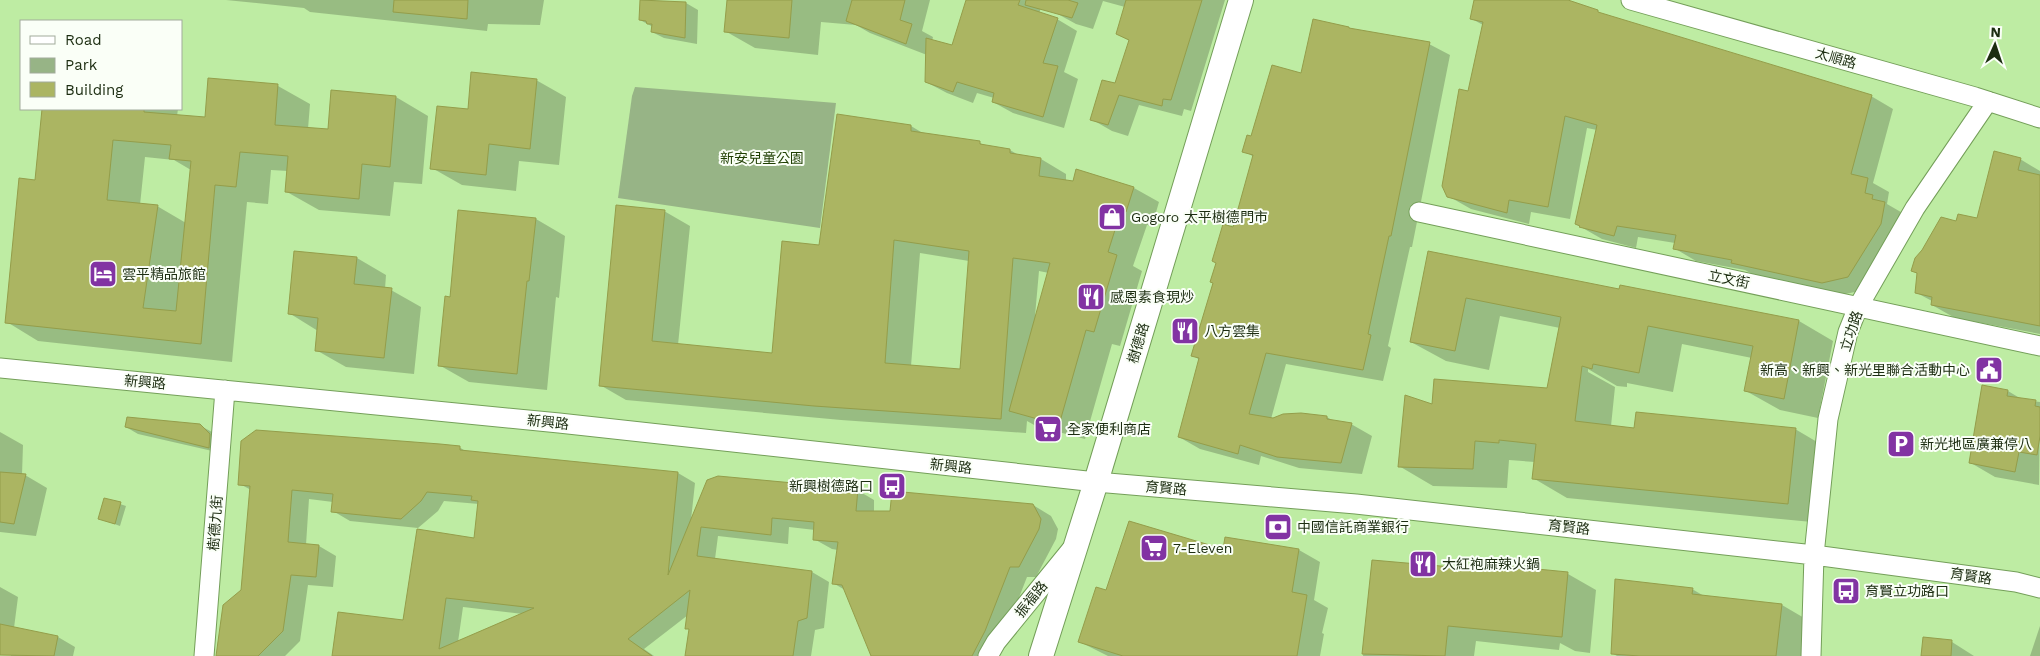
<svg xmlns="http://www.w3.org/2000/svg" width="2040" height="656" font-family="'Work Sans','Noto Sans TC',sans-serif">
<rect width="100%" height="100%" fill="#beeca3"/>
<path fill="#97b486" d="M635 87 836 103 820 228 618 198 632 96Z"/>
<path fill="#0003" fill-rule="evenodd" d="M226 0H544L540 25 488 24 487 31 310 12 304 8Z
M642 0 686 3 698 10 697 44 664 38 652 32 653 27 640 20Z
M728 0H930L922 31 933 37 932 41 953 47 968 0H1043L1039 14 1057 19 1077 31 1064 72 1078 79 1064 128 1013 113 993 102 994 98 977 93 973 103 947 93 926 82 927 55 870 33 856 25 821 22 818 55 755 48 725 31Z
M1059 0H1225L1191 111 1184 109 1182 116 1139 105 1128 136 1112 131 1091 119 1116 84 1130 41 1117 34 1125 7 1103 1 1093 29 1076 24 1056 13Z
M1476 0H1564L1604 15 1871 96 1893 109 1873 183 1889 192 1887 204 1906 215 1870 289 1845 294 1754 275 1745 270 1696 261 1674 248 1675 243 1638 237 1636 248 1602 239 1581 227 1597 130 1587 128 1570 219 1531 212 1529 224 1471 209 1448 196 1483 25 1472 19Z
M1349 28 1353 30 1429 44 1450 55 1412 247H1410L1388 346 1391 348 1383 381 1286 364 1271 419 1327 417 1333 421 1351 424 1372 436 1362 474 1299 468 1261 456 1259 465 1200 449 1179 437 1200 360 1192 355 1234 228 1254 157 1244 151 1252 138 1302 75Z
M210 80 278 86 310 104 308 129 329 130 332 92 396 97 428 116 422 184 394 182 390 216 319 210 287 192 288 171 271 170 268 204 247 202 232 362 38 341 7 322 36 182 43 109H178L177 116 206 119ZM145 157 174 160 191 170 186 223 157 206 140 205Z
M536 80 566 97 559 165 519 161 516 191 462 185 432 168 469 110Z
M911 126 926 135 980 143 986 146 1010 150 1022 157 1041 159 1066 174V181L1074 182 1077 171 1134 188 1159 202 1152 226 1147 225 1133 266 1142 271 1120 346 1112 344 1085 439 1036 426 1027 421 1026 433 841 420 626 400 600 385 664 211 690 226 678 345 773 354 820 246ZM920 253 969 261 961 370 911 366ZM1039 271 1049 273 1036 316H1035Z
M2020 159 2040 171V334L1955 318 1932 305V301L1917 293 1918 274 1913 271 1957 223 1978 220Z
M536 219 565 236 559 298 556 297 547 390 469 382 439 365Z
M1429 252 1620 290 1621 287 1799 321 1833 341 1818 418 1780 410 1746 391 1752 358 1682 344 1673 392 1627 383V387L1617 386 1588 369V372L1615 387 1611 426 1636 429H1795L1829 449 1822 523 1567 498 1533 478 1535 462 1509 460 1507 488 1433 486 1399 466 1433 406 1548 390 1560 328 1500 316 1489 370 1446 361 1411 342Z
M357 258 386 275 385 289 391 290 421 307 414 374 346 367 316 350 318 331 289 313Z
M2008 391 2023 400 2040 402 2039 485 1995 477 1971 463Z
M199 425 212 432 222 442 221 453 138 434 126 427Z
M0 432 23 445 22 475H25L47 488 36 536 0 532Z
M459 447 467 452 678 473 695 483 691 520 857 490 874 500V512L1033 505 1051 516 1058 529 1056 539 1036 577H1027L1002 641 994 656H872L845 590 833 583 838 550 832 549 814 539 815 530 789 527 788 544 718 536 715 559 812 572 829 582 824 628 815 630 811 656H687L690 630 687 628 688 615 644 649 654 656H333L404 621 475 539 479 504 444 501 438 511 418 528 350 521 333 511V502L309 499 306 545 319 546 336 556 333 587 308 585 300 641 285 656H218L242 591 251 490 240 484ZM463 607 523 614 458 642Z
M105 499 126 506 120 526 100 519Z
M1224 550H1299L1320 562 1314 600 1328 608 1322 633 1324 634 1320 656H1108L1080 642 1107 592Z
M1373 561 1476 571 1477 565 1568 574 1596 590 1590 653 1575 651 1560 643 1559 650 1476 641 1474 656H1363Z
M0 587 18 597 14 628 58 637 75 647 73 656H11V654L0 652Z
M1692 589 1704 596 1782 605 1811 622 1808 656H1617L1612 653Z
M2040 626V656H2030Z
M1952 642 1974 656H1922Z"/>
<path fill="#abb562" stroke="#949d4a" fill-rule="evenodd" d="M394 0H468L467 19 393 12Z
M640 0 686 2 685 38 651 32 652 24H647L646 21 639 20Z
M727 0H792L789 38 724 32Z
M852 0H905L900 20 912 24 906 44 846 21Z
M966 0H1020L1018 5 1058 18 1043 63 1058 66 1043 117 992 102 994 93 957 82 953 92 925 82 926 38 952 45Z
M1026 0H1068L1078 3 1072 18 1025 5Z
M1126 0H1202L1171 100 1163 99 1162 106 1119 95 1108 125 1090 120 1102 80 1115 83 1129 40 1116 34Z
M1474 0H1568L1598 10V12L1872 95 1851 174 1868 178 1865 193 1873 195 1872 199 1885 202 1881 224 1848 277 1822 283 1731 263 1732 260 1673 249 1676 235 1617 226 1614 236 1579 227 1580 226 1575 224 1597 125 1565 116 1548 207 1509 200 1507 213 1447 197 1442 186 1459 89 1468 91 1483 22 1470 19Z
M1313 19 1349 27V28L1430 42 1391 236H1389L1368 334 1371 335 1363 370 1266 353 1249 414 1273 418 1283 414 1301 413 1327 416V419L1352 423 1341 463 1277 457 1240 445 1238 454 1178 437 1199 358 1191 356 1213 283 1210 282 1216 263 1212 261 1223 224 1233 227 1253 155 1242 152 1247 135 1251 136 1272 65 1301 73Z
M471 72 537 79 530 149 489 144 486 175 430 169 437 106 468 109Z
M208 78 278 84 275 125 328 129 331 90 396 96 390 167 362 164 359 199 285 192 288 156 240 152 236 187 215 185 201 344 5 323 19 178 35 180 42 109H144V112L205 117ZM113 140 171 145 169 159 191 161 176 311 143 308 158 205 107 200Z
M837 114 911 125V131L980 141V144L1010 149V153L1041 158 1039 176 1073 181 1076 169 1134 187 1126 212 1121 211 1108 252 1117 255 1094 332 1086 330 1059 425 1009 411 1050 263 1013 258 1001 419 814 406 599 386 616 205 665 210 652 341 772 353 782 241 819 245ZM894 240 969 251 960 369 885 363Z
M1994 151 2021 158 2018 170 2040 175V326L1931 305 1932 297 1915 293 1917 273 1911 271 1915 258 1922 250 1941 217 1956 221 1958 214 1977 218Z
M458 210 536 218 529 281H527L517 374 438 366 445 296 450 297Z
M294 251 357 257 354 284 392 288 384 358 315 351 318 318 288 314Z
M1428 251 1619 289 1620 285 1799 320 1784 399 1744 391 1753 346 1648 326 1639 373 1593 364 1592 369 1582 366 1575 421 1634 428 1636 412 1796 428 1788 504 1532 479 1536 444 1499 440V443L1475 441 1473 469 1398 467 1405 395 1432 404 1434 379 1547 388 1561 317 1466 298 1455 351 1410 342Z
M1982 385 2008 390 2007 396 2036 400 2035 406 2040 407V436L2037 455 2019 452 2015 472 1969 463Z
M127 417 200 424 210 434 209 448 125 427Z
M256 430 440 444 460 446V450L678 472 668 575 707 480 718 476 858 489 856 511H890L892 491 1033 504 1041 519 1039 529 1019 567H1010L985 631 972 656H871L842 585 832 584 838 542 813 540 814 522 772 518 771 535 701 527 697 556 812 571 807 618 798 621 793 656H685L689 629H685L690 590 628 639 652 656H332L338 612 403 620 417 529 474 538 478 501 471 500 472 496 427 492 421 501 401 519 331 512 333 494 292 490 288 542 319 545 316 577 291 575 283 631 258 656H216L223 605 241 590 250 486 238 485 241 441ZM446 598 534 608 439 649Z
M0 472 26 474 14 524 0 522Z
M104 498 121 502 115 524 98 519Z
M1129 521 1223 549 1225 537 1299 549 1292 592 1307 595 1297 656H1123L1078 642 1096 587 1106 590Z
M1372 560 1475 569V563L1568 572 1562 637 1448 626 1445 656 1362 654Z
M1615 579 1693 588 1692 594 1782 604 1776 656H1640L1611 654Z
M0 624 58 636 54 656 0 655Z
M1923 637 1952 640 1951 656H1921Z"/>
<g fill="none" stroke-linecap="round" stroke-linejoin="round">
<defs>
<path id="minor" d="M1631 0 1975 97 2040 118
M1419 212 2040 346
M0 368 559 423 1096 482 1356 504 1814 555 2016 582 2040 588
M204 656 225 390
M988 656 996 642 1071 550
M1811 656 1814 555 1828 419 1848 332 1858 307 1915 208 1988 101"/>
<path id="tertiary" d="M1041 656 1096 482 1241 0"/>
</defs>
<use href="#minor" stroke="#749f59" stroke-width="21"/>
<use href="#tertiary" stroke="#749f59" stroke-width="26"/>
<use href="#minor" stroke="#fff" stroke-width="19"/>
<use href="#tertiary" stroke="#fff" stroke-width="24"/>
</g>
<defs>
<symbol id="shop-square" viewBox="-11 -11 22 22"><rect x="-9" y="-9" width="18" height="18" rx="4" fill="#8233a3" stroke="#fafff7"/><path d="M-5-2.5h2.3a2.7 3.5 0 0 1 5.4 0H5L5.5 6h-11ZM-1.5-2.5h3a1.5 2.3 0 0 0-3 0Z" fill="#fff"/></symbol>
<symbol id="hotel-square" viewBox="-11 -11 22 22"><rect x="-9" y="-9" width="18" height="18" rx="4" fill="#8233a3" stroke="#fafff7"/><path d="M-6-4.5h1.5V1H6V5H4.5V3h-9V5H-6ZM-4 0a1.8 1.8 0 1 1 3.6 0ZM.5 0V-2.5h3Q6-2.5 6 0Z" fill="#fff"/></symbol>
<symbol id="restaurant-square" viewBox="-11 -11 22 22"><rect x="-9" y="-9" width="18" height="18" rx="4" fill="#8233a3" stroke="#fafff7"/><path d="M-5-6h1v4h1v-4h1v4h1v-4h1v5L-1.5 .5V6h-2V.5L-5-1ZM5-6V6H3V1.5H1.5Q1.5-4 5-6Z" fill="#fff"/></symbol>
<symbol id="civic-square" viewBox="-11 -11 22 22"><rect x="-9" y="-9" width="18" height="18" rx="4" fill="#8233a3" stroke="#fafff7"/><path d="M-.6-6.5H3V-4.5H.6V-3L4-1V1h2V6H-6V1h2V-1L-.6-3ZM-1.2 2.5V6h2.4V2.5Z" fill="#fff"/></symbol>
<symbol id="supermarket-square" viewBox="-11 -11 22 22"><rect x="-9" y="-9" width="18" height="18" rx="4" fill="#8233a3" stroke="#fafff7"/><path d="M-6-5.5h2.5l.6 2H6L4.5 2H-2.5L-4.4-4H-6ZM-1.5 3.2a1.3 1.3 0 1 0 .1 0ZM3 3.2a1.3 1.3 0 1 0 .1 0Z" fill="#fff"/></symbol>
<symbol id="parking-square" viewBox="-11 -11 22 22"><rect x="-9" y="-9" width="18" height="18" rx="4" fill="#8233a3" stroke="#fafff7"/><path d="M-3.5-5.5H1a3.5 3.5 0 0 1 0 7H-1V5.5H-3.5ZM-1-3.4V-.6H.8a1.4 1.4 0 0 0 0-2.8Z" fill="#fff"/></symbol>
<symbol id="bus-square" viewBox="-11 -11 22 22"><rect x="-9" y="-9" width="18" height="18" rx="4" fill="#8233a3" stroke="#fafff7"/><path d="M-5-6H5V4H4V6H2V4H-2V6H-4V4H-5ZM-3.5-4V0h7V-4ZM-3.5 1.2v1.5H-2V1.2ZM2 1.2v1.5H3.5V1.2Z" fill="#fff"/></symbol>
<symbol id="bank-square" viewBox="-11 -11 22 22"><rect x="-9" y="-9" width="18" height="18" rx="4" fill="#8233a3" stroke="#fafff7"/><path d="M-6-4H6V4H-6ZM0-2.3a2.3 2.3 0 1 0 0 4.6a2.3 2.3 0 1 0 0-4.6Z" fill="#fff"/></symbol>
</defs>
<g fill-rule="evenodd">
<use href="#shop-square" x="1096" y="201" width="32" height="32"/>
<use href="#hotel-square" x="87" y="258" width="32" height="32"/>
<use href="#restaurant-square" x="1075" y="281" width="32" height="32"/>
<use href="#restaurant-square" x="1169" y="315" width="32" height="32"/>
<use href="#civic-square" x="1973" y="354" width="32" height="32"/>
<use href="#supermarket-square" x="1032" y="413" width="32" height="32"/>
<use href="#parking-square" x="1885" y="428" width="32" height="32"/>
<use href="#bus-square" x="876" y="470" width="32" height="32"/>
<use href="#bank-square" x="1262" y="511" width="32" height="32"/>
<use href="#supermarket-square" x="1138" y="532" width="32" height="32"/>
<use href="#restaurant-square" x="1407" y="548" width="32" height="32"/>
<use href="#bus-square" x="1830" y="575" width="32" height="32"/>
</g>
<g text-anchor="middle" stroke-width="4" stroke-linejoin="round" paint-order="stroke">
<g font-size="14" fill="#1c2d11" stroke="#fafff7">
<text transform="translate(1836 58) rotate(16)" y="5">太順路</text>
<text transform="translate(1729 279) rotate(12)" y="5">立文街</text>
<text transform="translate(1851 331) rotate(-72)" y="5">立功路</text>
<text transform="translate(1138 343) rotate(-73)" y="5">樹德路</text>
<text transform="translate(145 382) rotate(5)" y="5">新興路</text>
<text transform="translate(548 422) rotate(6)" y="5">新興路</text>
<text transform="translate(951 466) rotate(6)" y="5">新興路</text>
<text transform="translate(1166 488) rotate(5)" y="5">育賢路</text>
<text transform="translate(215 523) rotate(-86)" y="5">樹德九街</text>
<text transform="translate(1569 527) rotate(6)" y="5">育賢路</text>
<text transform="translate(1971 576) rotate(8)" y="5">育賢路</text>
<text transform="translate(1031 599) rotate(-51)" y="5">振福路</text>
</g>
<g font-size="14" fill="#1f3f02" stroke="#fafff7">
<text x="762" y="163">新安兒童公園</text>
</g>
<g font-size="14" fill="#1c2d11" stroke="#fafff7" text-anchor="start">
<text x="1131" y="222">Gogoro 太平樹德門市</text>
<text x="122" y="279">雲平精品旅館</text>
<text x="1110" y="302">感恩素食現炒</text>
<text x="1204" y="336">八方雲集</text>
<text x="1970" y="375" text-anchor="end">新高、新興、新光里聯合活動中心</text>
<text x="1067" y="434">全家便利商店</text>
<text x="1920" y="449">新光地區廣兼停八</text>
<text x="873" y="491" text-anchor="end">新興樹德路口</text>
<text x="1297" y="532">中國信託商業銀行</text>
<text x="1173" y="553">7-Eleven</text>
<text x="1442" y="569">大紅袍麻辣火鍋</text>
<text x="1865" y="596">育賢立功路口</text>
</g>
</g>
<rect x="20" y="20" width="162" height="90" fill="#fafff7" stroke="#a1ab9b"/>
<rect x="30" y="36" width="25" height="8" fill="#ffffff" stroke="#a1ab9b"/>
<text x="65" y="45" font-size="15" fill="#1c2d11">Road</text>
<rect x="30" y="58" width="25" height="15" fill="#97b486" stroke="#a1ab9b"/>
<text x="65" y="70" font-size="15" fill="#1c2d11">Park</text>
<rect x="30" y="82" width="25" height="15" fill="#abb562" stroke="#a1ab9b"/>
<text x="65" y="95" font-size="15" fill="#1c2d11">Building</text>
<g transform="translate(1995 45) rotate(3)" stroke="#fafff7" stroke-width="4" paint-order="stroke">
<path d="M0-4L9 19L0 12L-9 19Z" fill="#1c2d11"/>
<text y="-8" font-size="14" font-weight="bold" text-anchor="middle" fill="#1c2d11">N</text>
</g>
</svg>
